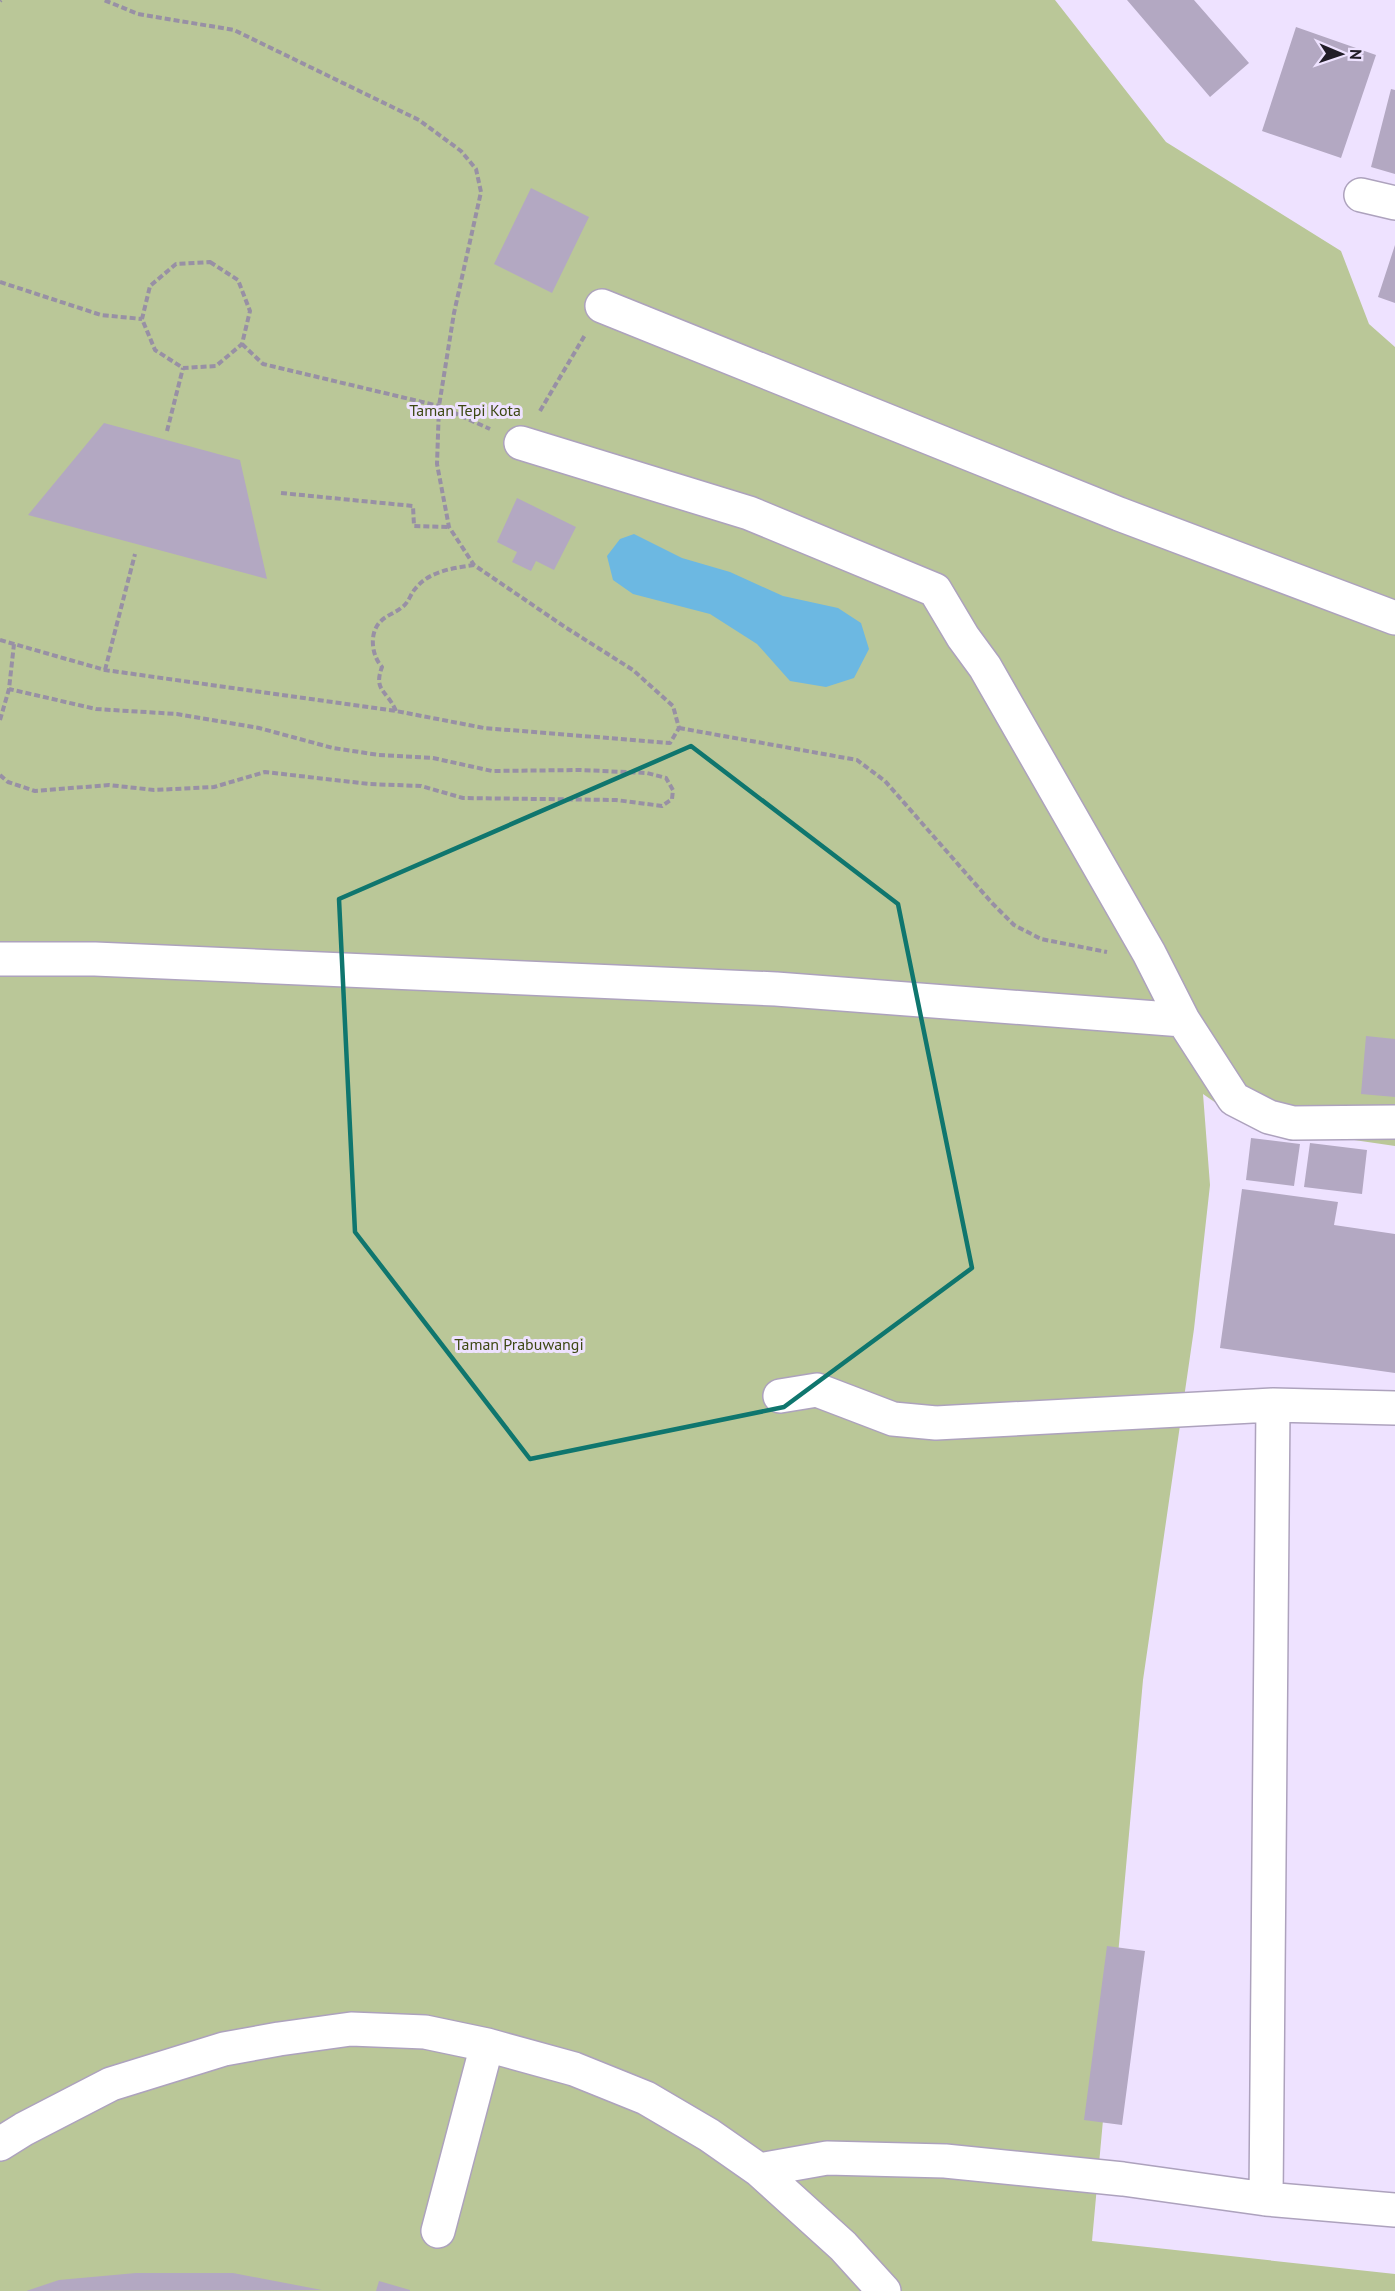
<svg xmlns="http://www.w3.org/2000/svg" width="1395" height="2291" font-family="'PT Sans',sans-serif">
<rect width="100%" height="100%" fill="#eee2ff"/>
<path fill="#bac798" d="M0 0H1055L1166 142 1341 251 1369 324 1395 347V1146L1320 1135 1242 1121 1203 1094 1210 1185 1194 1329 1143 1680 1092 2241 1395 2274V2291H0Z"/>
<path fill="#6cb8e2" d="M634 534 682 558 730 572 783 596 838 608 861 623 869 649 854 678 826 687 790 681 757 644 710 614 633 594 613 580 607 556 620 539Z"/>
<path fill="#b3a8c2" d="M1127 0H1194L1249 63 1210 97Z
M1296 27 1376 55 1341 158 1262 131Z
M1391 89 1395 90V174L1371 167Z
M531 188 589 217 552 293 494 264Z
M1395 245V303L1378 297Z
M104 423 240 460 267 579 28 515Z
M517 498 576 527 554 570 536 561 531 571 512 562 517 552 497 542Z
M1366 1036 1395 1039V1097L1361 1094Z
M1251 1138 1300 1144 1294 1186 1246 1180Z
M1310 1143 1367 1150 1362 1194 1304 1187Z
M1242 1189 1338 1202 1334 1225 1395 1234V1373L1220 1348Z
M1107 1946 1145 1951 1122 2125 1084 2120Z
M136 2273H233L322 2290 26 2291 59 2280Z
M379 2281 410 2290V2291H376Z"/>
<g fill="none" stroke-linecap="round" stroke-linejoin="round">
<defs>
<path id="minor" d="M1361 195 1395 203
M602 306 1119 514 1395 618
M521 443 749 513 935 590 963 637 985 667 1149 953 1183 1020
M0 959H95L776 989 1183 1020 1234 1099 1269 1117 1293 1123 1395 1122
M780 1396 817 1390 893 1419 936 1423 1273 1405 1395 1408
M0 2144 24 2129 111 2084 224 2049 279 2039 351 2029 425 2032 487 2045 574 2069 646 2098 709 2135 759 2170 843 2246 884 2291
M759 2170 827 2158 945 2161 1123 2179 1266 2199 1395 2210
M1266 2199 1273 1405
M438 2231 487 2045"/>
</defs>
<use href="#minor" stroke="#ada2bd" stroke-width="36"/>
<path stroke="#9890a5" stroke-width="4" stroke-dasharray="6 3" stroke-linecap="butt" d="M0 1 1 0
M210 262 238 280 250 311 242 344 216 366 183 368 155 350 142 319 150 286 176 264Z
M0 282 101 315 142 319
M242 344 263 364 439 406 490 429
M540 411 585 335
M167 431 183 368
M281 493 413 506 414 526 449 527
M0 640 105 670 396 711 484 728 670 743 679 728 673 706 633 670 565 627 474 565 449 527 437 464 439 406 454 313 481 192 476 169 461 151 419 120 234 30 138 14 104 0
M105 670 135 554
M396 711C387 690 373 691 382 667 371 655 369 632 381 621 387 615 395 613 401 608 408 604 410 595 415 589 429 571 453 568 474 565
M0 720 9 689 14 644
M679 728 857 760 885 781 992 903 1014 925 1041 939 1107 952
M0 775 8 782 35 791 109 785 154 790 214 787 265 772 369 784 421 786 463 798 616 800 662 806 672 799 673 790 666 778 647 773 581 770 492 771 433 758 379 755 333 748 259 728 177 714 96 709 9 689"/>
<use href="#minor" stroke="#fff" stroke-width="33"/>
</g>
<path fill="none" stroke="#0f766e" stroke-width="4.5" stroke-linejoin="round" d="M691 746 898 904 972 1268 784 1407 530 1459 355 1232 339 899Z"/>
<g text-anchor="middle" stroke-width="6" stroke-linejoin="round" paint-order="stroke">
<g font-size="16" fill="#3d4813" stroke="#eee2ff">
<text x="465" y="416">Taman Tepi Kota</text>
<text x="519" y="1350">Taman Prabuwangi</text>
</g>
</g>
<g transform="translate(1341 54) rotate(92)" stroke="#eee2ff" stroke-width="4.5" paint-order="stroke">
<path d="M0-4.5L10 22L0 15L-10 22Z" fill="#211d27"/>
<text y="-9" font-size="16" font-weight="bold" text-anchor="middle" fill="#211d27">N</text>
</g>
</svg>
